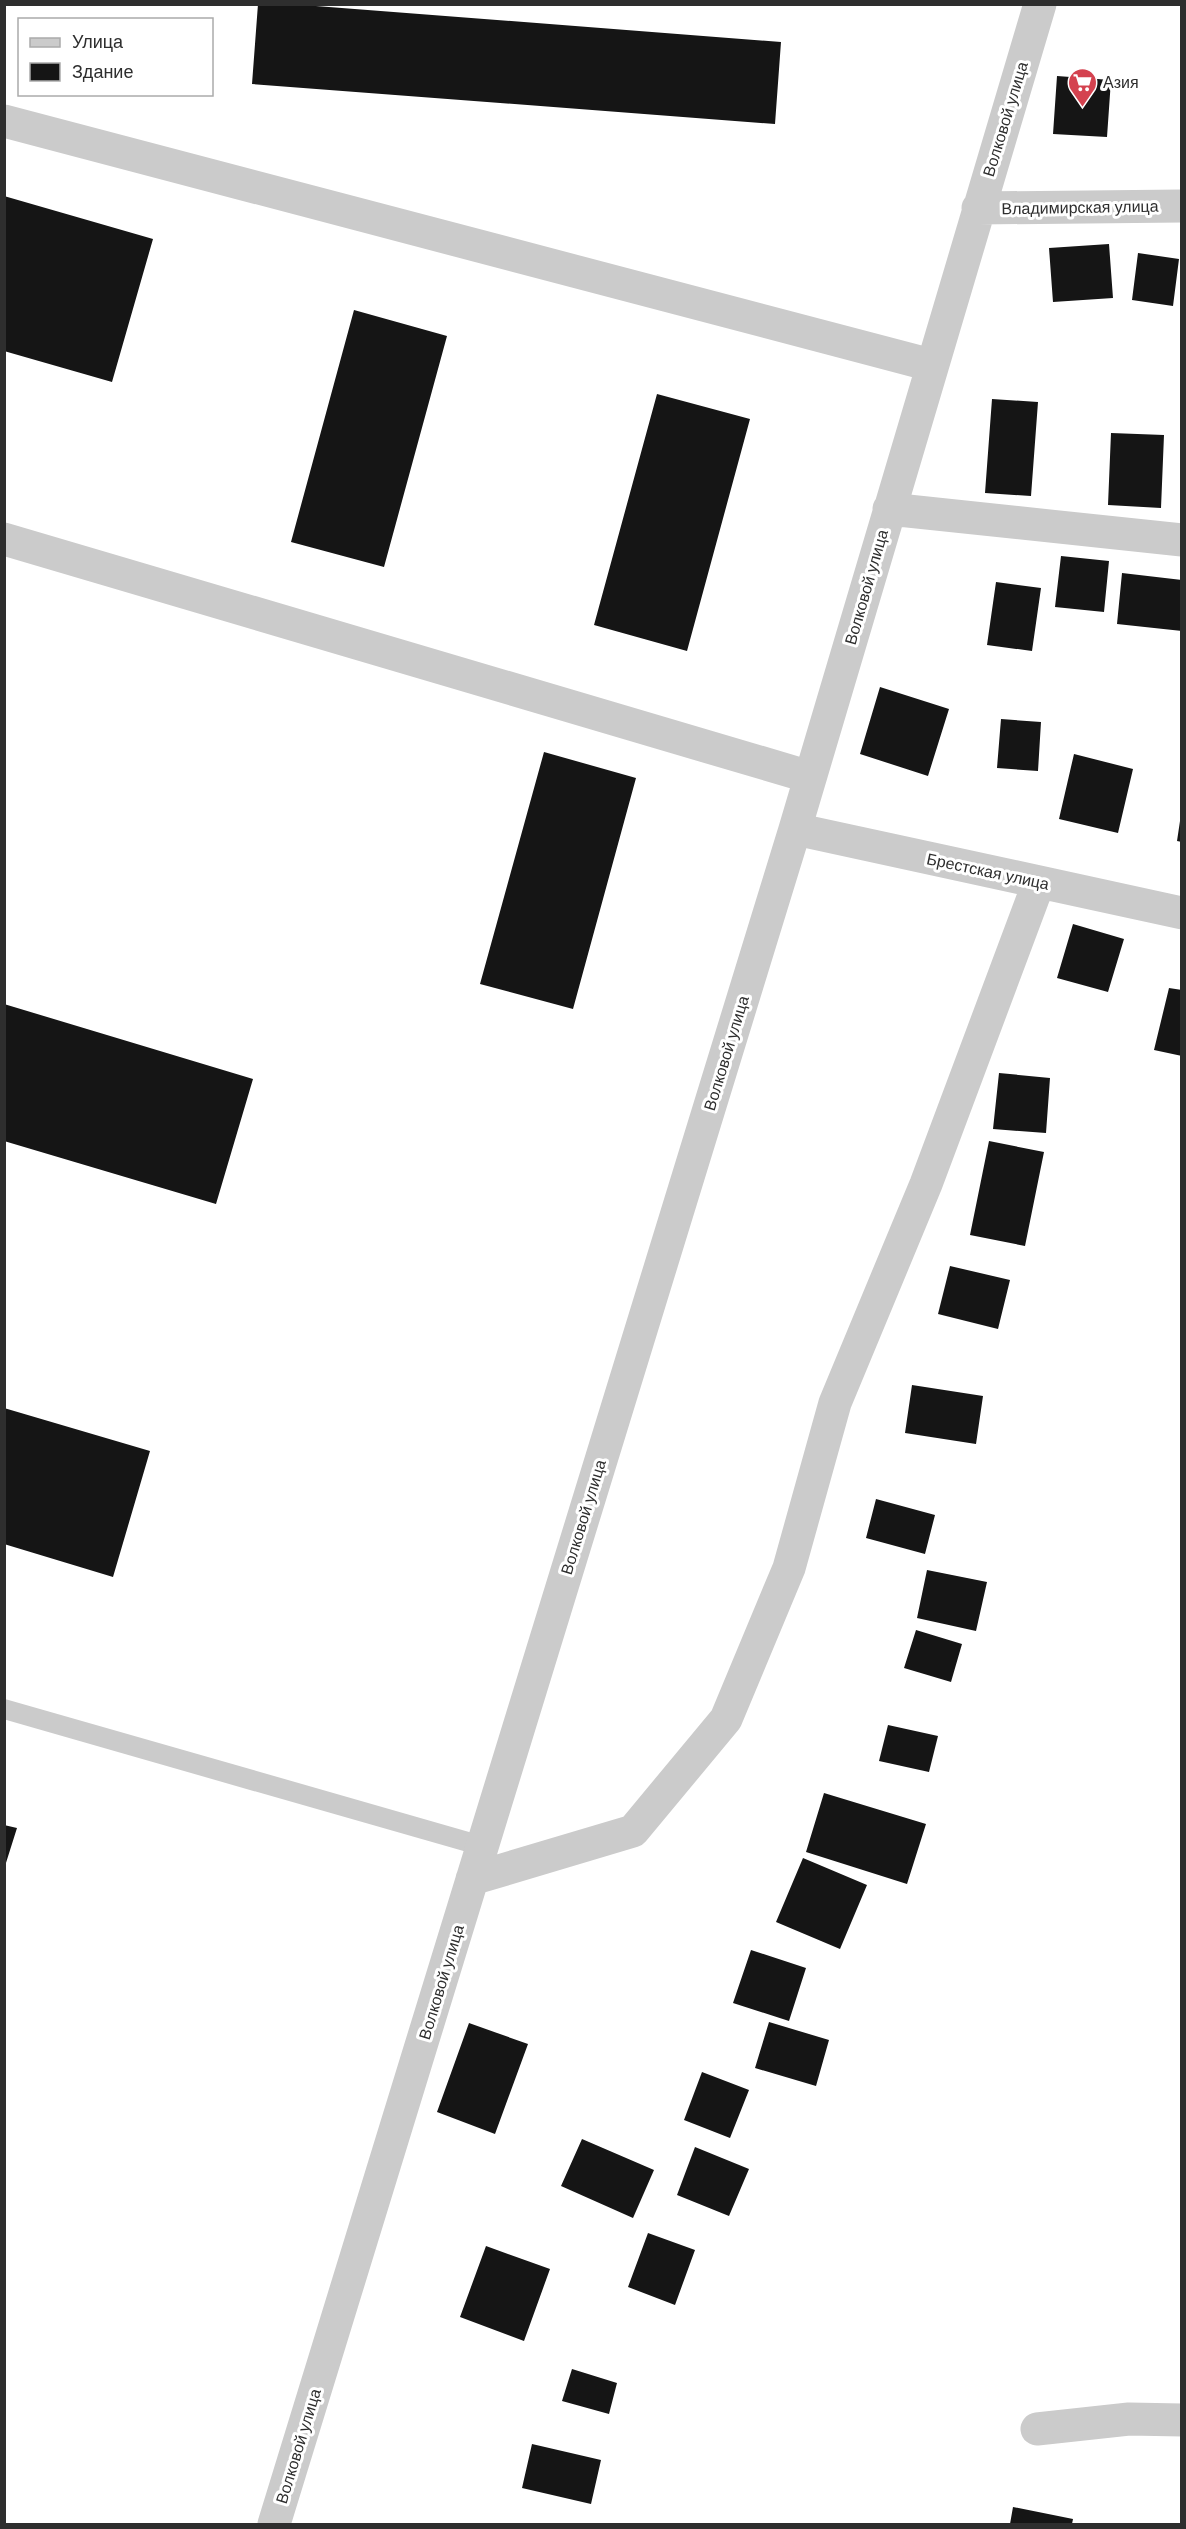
<svg xmlns="http://www.w3.org/2000/svg" width="1186" height="2529" font-family="'DM Sans',sans-serif">
<rect width="100%" height="100%" fill="#fff"/>
<path fill="#151515" d="M258 4H290L781 42 775 124 252 84Z
M1057 76 1111 80 1107 137 1053 134Z
M4 196 153 239 112 382 4 351Z
M1109 244 1113 298 1053 302 1049 248Z
M1138 253 1179 259 1173 306 1132 300Z
M354 310 447 336 384 567 291 542Z
M657 394 750 419 687 651 594 625Z
M992 399 1038 402 1031 496 985 493Z
M1111 433 1164 435 1161 508 1108 505Z
M1061 556 1109 561 1104 612 1055 607Z
M1122 573 1182 580V631L1117 624Z
M996 582 1041 588 1032 651 987 645Z
M880 687 949 709 928 776 860 754Z
M1001 719 1041 722 1038 771 997 768Z
M544 752 636 778 573 1009 480 984Z
M1074 754 1133 769 1118 833 1059 819Z
M1180 821H1182V842L1177 841Z
M1073 924 1124 939 1108 992 1057 978Z
M1169 988 1182 990V1056L1154 1050Z
M4 1004 253 1079 216 1204 4 1141Z
M999 1073 1050 1078 1046 1133 993 1129Z
M989 1141 1044 1152 1025 1246 970 1235Z
M950 1266 1010 1280 998 1329 938 1314Z
M912 1385 983 1396 976 1444 905 1433Z
M4 1408 150 1451 113 1577 4 1544Z
M876 1499 935 1515 925 1554 866 1538Z
M927 1570 987 1582 976 1631 917 1618Z
M916 1630 962 1644 951 1682 904 1668Z
M888 1725 938 1736 929 1772 879 1761Z
M824 1793 926 1824 907 1884 806 1852Z
M4 1825 17 1828 5 1866H4Z
M803 1858 867 1885 840 1949 776 1922Z
M751 1950 806 1968 789 2021 733 2003Z
M769 2022 829 2040 816 2086 755 2068Z
M469 2023 528 2044 495 2134 437 2112Z
M702 2072 749 2090 730 2138 684 2120Z
M582 2139 654 2170 633 2218 561 2186Z
M695 2147 749 2169 729 2216 677 2195Z
M648 2233 695 2250 675 2305 628 2287Z
M486 2246 550 2269 524 2341 460 2317Z
M572 2369 617 2383 609 2414 562 2401Z
M532 2444 601 2460 591 2504 522 2488Z
M1013 2507 1073 2519 1072 2524H1010Z"/>
<g fill="none" stroke-linecap="round" stroke-linejoin="round">
<path stroke="#cbcbcb" stroke-width="20" d="M4 1709 482 1846"/>
<path stroke="#cbcbcb" stroke-width="33" d="M4 121 931 365
M978 208 1182 206
M889 509 1182 540
M4 539 810 777
M795 829 1182 913
M472 1879 633 1831 726 1719 789 1568 835 1403 926 1184 1039 882
M1037 2429 1129 2419 1182 2420
M274 2524 795 829 1040 4"/>
</g>
<defs>
<symbol id="supermarket-pin" viewBox="-11 -11 22 30"><path d="M0 17L-7.5 6A9.5 9.5 0 1 1 7.5 6Z" fill="#d4424f" stroke="#fff"/><path d="M-6-5.5h2.5l.6 2H6L4.5 2H-2.5L-4.4-4H-6ZM-1.5 3.2a1.3 1.3 0 1 0 .1 0ZM3 3.2a1.3 1.3 0 1 0 .1 0Z" fill="#fff"/></symbol>
</defs>
<g fill-rule="evenodd">
<use href="#supermarket-pin" x="1066" y="66" width="33" height="45"/>
</g>
<g text-anchor="middle" stroke-width="6" stroke-linejoin="round" paint-order="stroke">
<g font-size="16" fill="#2e2e2e" stroke="#fff" text-anchor="start">
<text x="1103" y="88">Азия</text>
</g>
<g font-size="16" fill="#2e2e2e" stroke="#fff">
<text transform="translate(1005 119) rotate(-73)" y="6">Волковой улица</text>
<text transform="translate(1080 207) rotate(-1)" y="6">Владимирская улица</text>
<text transform="translate(866 587) rotate(-74)" y="6">Волковой улица</text>
<text transform="translate(988 871) rotate(12)" y="6">Брестская улица</text>
<text transform="translate(726 1053) rotate(-73)" y="6">Волковой улица</text>
<text transform="translate(583 1517) rotate(-73)" y="6">Волковой улица</text>
<text transform="translate(441 1982) rotate(-73)" y="6">Волковой улица</text>
<text transform="translate(298 2446) rotate(-73)" y="6">Волковой улица</text>
</g>
</g>
<rect width="1186" height="2529" fill="none" stroke="#2e2e2e" stroke-width="12"/>
<rect x="18" y="18" width="195" height="78" fill="#ffffff" stroke="#ababab" stroke-width="1.5"/>
<rect x="30" y="38" width="30" height="9" fill="#cbcbcb" stroke="#ababab" stroke-width="1.5"/>
<text x="72" y="48" font-size="18" fill="#2e2e2e">Улица</text>
<rect x="30" y="63" width="30" height="18" fill="#151515" stroke="#ababab" stroke-width="1.5"/>
<text x="72" y="78" font-size="18" fill="#2e2e2e">Здание</text>
</svg>
